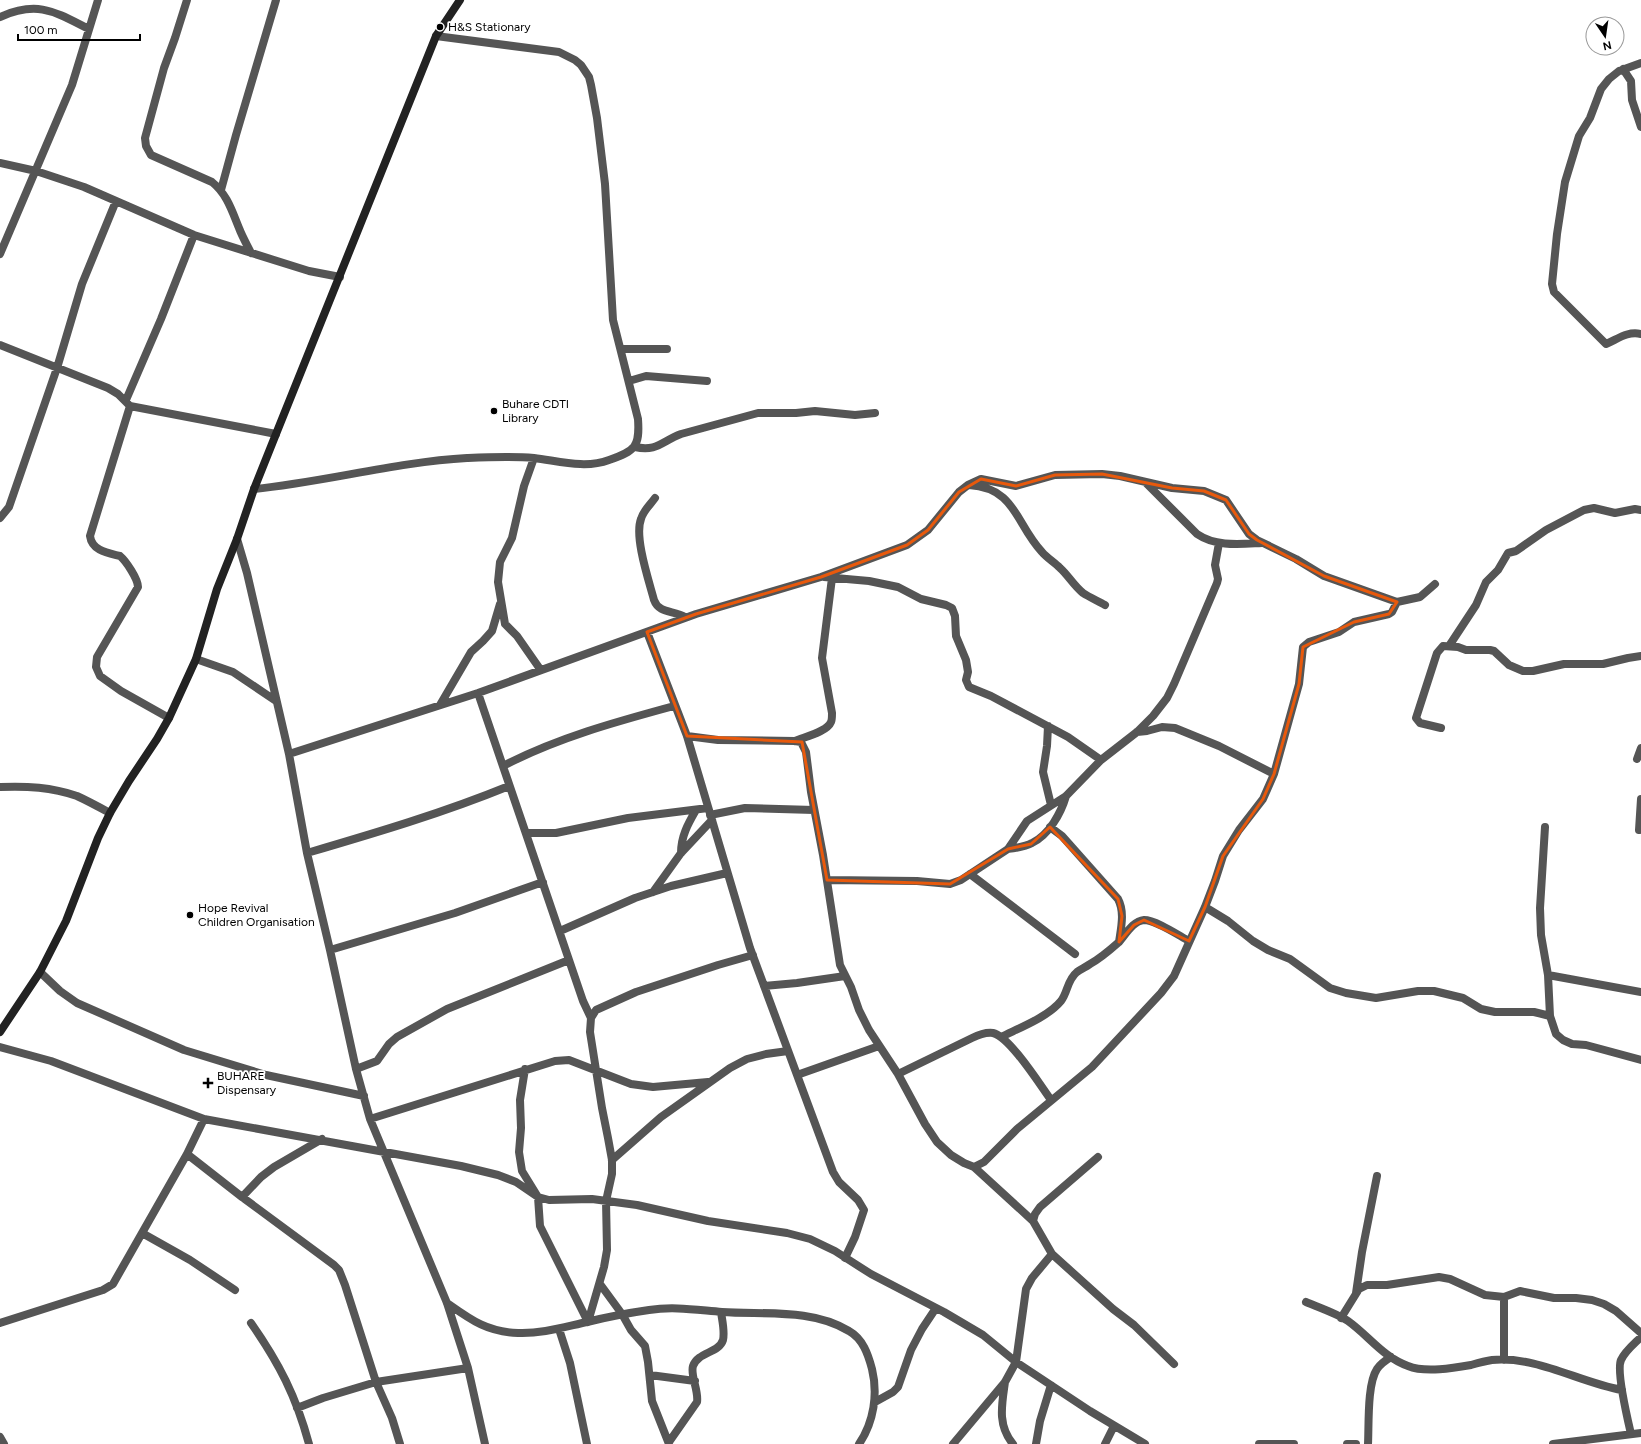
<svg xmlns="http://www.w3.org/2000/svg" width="1641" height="1444" font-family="Figtree,sans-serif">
<rect width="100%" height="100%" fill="#fff"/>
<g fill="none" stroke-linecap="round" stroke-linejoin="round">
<path stroke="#555" stroke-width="8" d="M187 0 175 38 164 68 145 138 146 146 151 155 212 182C227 194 232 211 239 228 242 236 247 245 251 253
M0 17C38 0 55 12 89 29
M1641 63 1619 71 1609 79 1601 89 1590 118 1579 136 1565 182 1557 234 1552 284 1554 292 1606 344C1618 339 1627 331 1641 334
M1623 69 1631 81 1632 100 1641 127
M0 163 36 171 84 187 194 235 309 271 340 277
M221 190 236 135 276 0
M0 254 72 85 98 0
M0 345 108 388 118 394 130 406 276 434
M621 349H667
M629 381 646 376 707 381
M126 400 161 319 194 235
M130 406 90 536C92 551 108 553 120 556 126 561 138 579 138 587L97 657 96 667 100 676 121 691 169 718
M635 447C657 452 662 441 681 434L758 413H796L815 411 855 415 875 413
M534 458 524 486 512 538 500 562 498 582 505 624 517 636 540 669
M1145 482 1197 534C1216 547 1240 544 1262 543
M969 485C1016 488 1015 523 1042 552 1047 558 1054 562 1060 568 1068 575 1074 586 1083 593 1089 597 1098 601 1105 605
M254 489C325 482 396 462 467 458 490 457 512 456 534 458 559 461 585 469 609 460 635 451 640 447 638 419L613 320 605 184 597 118 591 85 589 77 581 65 575 60 559 52 436 36
M655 498C650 505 643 511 641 519 634 537 649 581 654 600 659 614 674 610 685 617
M0 518 9 507 57 368 82 284 116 201
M237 539 247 573 289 754 307 853 330 950 356 1069 370 1119 447 1303 468 1368 485 1444
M824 577 869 581 898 587 921 599 946 605 952 608 955 616 956 636 966 660 968 672 966 680 969 687 991 696 1068 737 1101 760
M647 632 687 736 750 948 833 1172 839 1182 858 1200 864 1210 855 1237 845 1258
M1449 646 1476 605 1486 582 1498 570 1508 553 1516 551 1546 530 1584 510 1594 508 1615 513 1635 509 1641 510
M196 659 233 672 276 701
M478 693 583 1001 591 1018
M440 705 471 652 483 641 492 631 500 604
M1048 726 1047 746 1043 772 1051 805
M1441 728 1420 723 1416 718 1437 653 1443 646 1458 647 1466 650H1490L1494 651 1509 665 1523 671H1533L1564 664H1603L1628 658 1641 656
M1137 732 1147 731 1162 727 1175 728 1219 746 1274 774
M687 736 718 740 795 741 801 742 806 752 811 792 823 855 840 965 851 987 859 1010 869 1030 898 1074 925 1124 937 1142 951 1155 964 1163 974 1167 984 1162 1017 1129 1092 1067 1161 993 1174 976 1205 907 1215 881 1223 856 1239 830 1263 799 1274 774 1299 684 1303 647 1309 642 1339 632 1354 622 1389 614 1392 612 1397 602
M795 741C804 737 827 732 831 722 832 720 832 715 832 713L822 658 832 578
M289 754 478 693 696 614 821 577 907 545 928 530 959 492 968 485 981 479 1016 486 1055 475 1102 474 1120 476 1172 488 1204 491 1226 500 1249 534 1257 540 1296 559 1324 576 1397 602 1420 597 1435 584
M1637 759 1641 748
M503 766C557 738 615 722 674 706
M0 787C27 786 51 787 77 796 88 801 99 807 110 813
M710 815 745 808 814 810
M1050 827 1062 836 1118 899C1125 912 1121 928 1119 942
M1545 827 1540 908 1541 935 1548 975 1550 1016 1556 1034 1563 1040 1572 1044 1586 1045 1641 1060
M1639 830 1641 799
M526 833H556L628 818 708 808
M1008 849C1016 848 1025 847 1032 843 1049 835 1061 813 1066 796
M307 853C375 833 443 813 509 786
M681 853C681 836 688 824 696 810
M970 874 1075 954
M827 880 917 881 950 884 961 880 1008 849 1027 821 1066 796 1101 760 1137 732 1153 716 1167 698 1174 684 1217 583 1218 579 1215 565 1219 543
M653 892 681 853 712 820
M1205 907 1228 921 1253 941 1268 950 1290 959 1330 988 1346 993 1376 998 1418 991H1434L1463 998 1481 1009 1495 1012H1534L1550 1016
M560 931 635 898 671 886 727 873
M330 950 455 913 543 882
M40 972 60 991 77 1003 184 1050 266 1075 364 1096
M1548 975 1641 992
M764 986 797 983 845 976
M1001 1037C1019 1028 1048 1017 1061 1001 1068 992 1067 980 1077 972 1081 969 1086 967 1090 964 1101 958 1110 950 1119 942 1126 934 1133 921 1144 920 1156 920 1178 935 1189 941
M0 1047 51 1061 204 1119 461 1166 498 1175 516 1182 538 1197 549 1200 592 1199 637 1205 708 1221 787 1233 810 1239 835 1251 871 1274 944 1312 983 1335 1016 1362 1090 1411 1145 1444
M356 1069 377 1061 389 1044 397 1037 447 1009 569 960
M525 1069 520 1100 521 1128 519 1152 522 1171 538 1197 540 1226 588 1322
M898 1074 972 1038C978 1035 985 1032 993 1033 1010 1037 1040 1085 1051 1100
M797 1075 879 1046
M370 1119 555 1061 569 1060 631 1084 653 1087 708 1082
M187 1154 242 1197 334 1265 339 1270 345 1285 376 1382 392 1418 400 1444
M1098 1157 1040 1207 1035 1214 1033 1221 1052 1254 1113 1309 1134 1325 1174 1364
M612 1160 661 1117 730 1068 747 1059 766 1054 788 1051
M974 1167 1033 1221
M242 1197 261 1177 274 1167 322 1139
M142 1233 190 1260 235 1290
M600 1284 622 1314 631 1330 645 1346 648 1362 652 1401 669 1444
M1356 1293 1362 1252 1377 1176
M1504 1297V1360
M1306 1302C1318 1307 1338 1314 1348 1321 1369 1336 1383 1357 1408 1366 1425 1373 1454 1368 1471 1365 1478 1363 1485 1361 1492 1360 1538 1356 1578 1382 1622 1390
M447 1303C471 1320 487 1332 518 1333 541 1334 564 1327 587 1322 607 1317 628 1313 649 1310 674 1306 697 1310 722 1312 763 1315 812 1308 849 1331 863 1339 868 1354 872 1369 878 1394 874 1422 859 1444
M1341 1318 1359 1289 1367 1285H1387L1439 1277 1450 1279 1485 1295 1504 1297 1520 1291 1554 1298H1576L1592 1300 1604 1304 1616 1311 1641 1333
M588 1322 604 1267 607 1250 606 1201 612 1174V1160L608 1138 602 1108 590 1032 591 1018 596 1010 636 992 718 965 753 955
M0 1323 103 1290 113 1284 187 1154 204 1119
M251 1323C279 1363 296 1396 309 1444
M559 1329 570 1363 587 1444
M650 1375 695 1381
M1005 1382C1002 1404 997 1425 1013 1444
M875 1402 893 1392 898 1387 911 1350 922 1329 936 1308
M297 1408 323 1398 376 1382 468 1368
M1631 1434C1628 1421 1616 1371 1621 1360 1625 1351 1634 1344 1641 1337
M0 1437 4 1444
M669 1442 697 1402C699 1391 690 1375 693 1366 698 1352 719 1353 723 1340 725 1331 722 1320 721 1312
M953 1444 1005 1382 1016 1362 1026 1289 1032 1278 1052 1254
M1036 1444 1040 1421 1051 1385
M1105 1444 1114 1426
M1259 1444H1294
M1347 1444H1356
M1368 1444C1369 1425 1367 1384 1377 1369 1381 1363 1386 1360 1391 1357
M1553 1444 1641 1433"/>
<path stroke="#222" stroke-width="8" d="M0 1032 40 972 66 921 98 838 110 813 129 781 157 739 169 718 196 659 217 589 237 539 254 489 276 434 436 36 460 0"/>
</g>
<path fill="none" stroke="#e8590c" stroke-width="3" stroke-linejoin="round" d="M1102 474 1172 488 1204 491 1226 500 1249 534 1257 540 1324 576 1397 602 1389 614 1354 622 1303 647 1299 684 1274 774 1263 799 1223 856 1205 907 1189 941 1144 920 1134 925 1119 942 1122 916 1118 899 1050 827 1031 844 1008 849 950 884 827 880 802 742 687 736 647 632 696 614 821 577 907 545 928 530 959 492 981 479 1016 486 1055 475Z"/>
<g fill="#000" stroke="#fff" stroke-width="1.5">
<circle cx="440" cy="27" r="4"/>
<circle cx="494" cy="411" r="4"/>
<circle cx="190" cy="915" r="4"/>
<path d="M206 1077h4v4h4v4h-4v4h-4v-4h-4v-4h4z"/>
</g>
<g text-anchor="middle" stroke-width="3.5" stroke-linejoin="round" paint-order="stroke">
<g font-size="12" fill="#000" stroke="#fff" text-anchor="start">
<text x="448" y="31">H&amp;S Stationary</text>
<text x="502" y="408">Buhare CDTI<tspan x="502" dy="14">Library</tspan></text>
<text x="198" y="912">Hope Revival<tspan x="198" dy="14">Children Organisation</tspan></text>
<text x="217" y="1080">BUHARE<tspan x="217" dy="14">Dispensary</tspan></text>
</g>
</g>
<g transform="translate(1605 36) rotate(167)"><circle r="19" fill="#ffffff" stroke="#999999"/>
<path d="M0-3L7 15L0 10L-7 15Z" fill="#000000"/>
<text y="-6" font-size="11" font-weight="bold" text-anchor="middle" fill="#000000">N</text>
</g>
<path d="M18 34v6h122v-6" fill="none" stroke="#000000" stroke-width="2"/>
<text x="24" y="34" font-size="12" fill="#000000" stroke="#ffffff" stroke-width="3" paint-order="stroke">100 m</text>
</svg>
